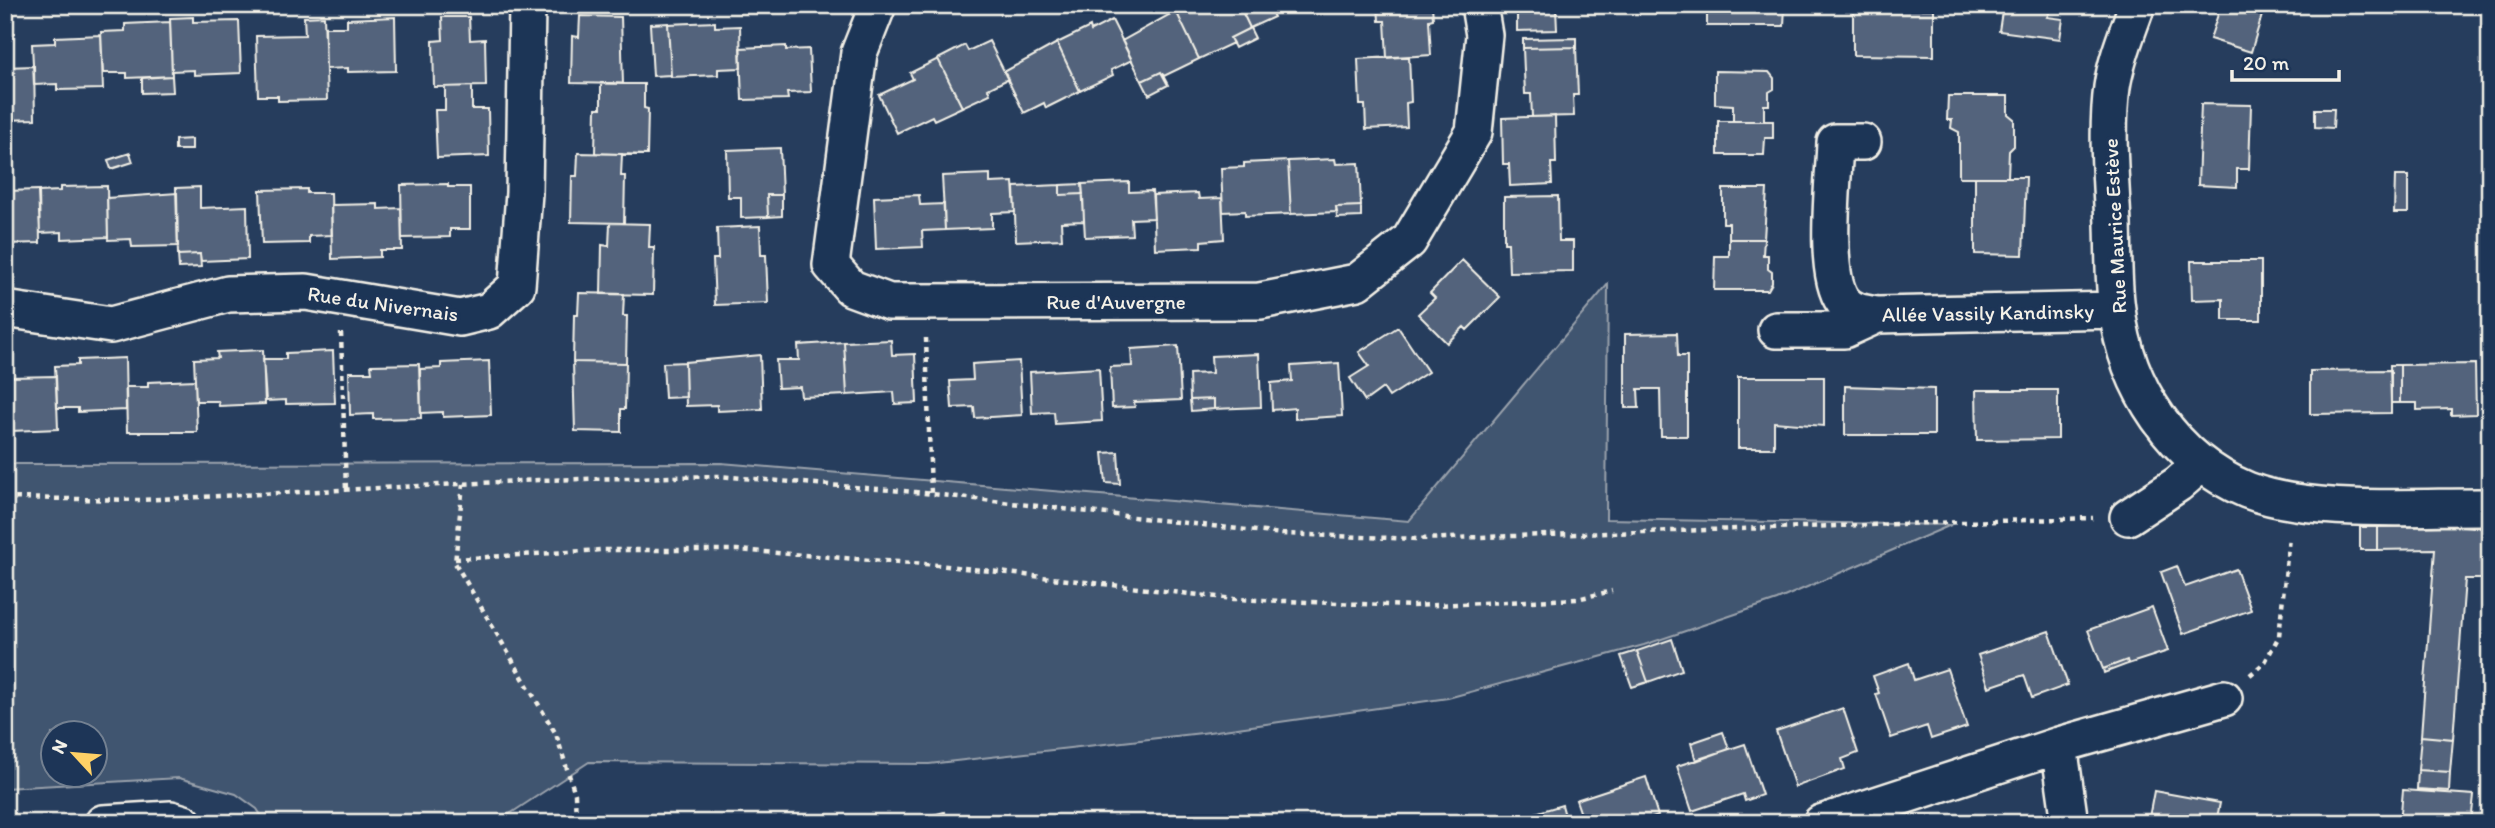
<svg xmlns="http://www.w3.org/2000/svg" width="2495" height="828" font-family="Itim,sans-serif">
<rect width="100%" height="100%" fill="#263d5d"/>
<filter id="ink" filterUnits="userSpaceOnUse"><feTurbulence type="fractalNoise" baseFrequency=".0143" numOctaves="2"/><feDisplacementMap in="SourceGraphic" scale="14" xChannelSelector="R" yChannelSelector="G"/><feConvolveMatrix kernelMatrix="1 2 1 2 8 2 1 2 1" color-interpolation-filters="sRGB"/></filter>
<g filter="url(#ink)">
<path fill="#40546f" stroke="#9aa2ac" stroke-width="2" fill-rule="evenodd" d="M1608 284 1606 519 1951 525 1777 600 1644 645 1448 698 1202 733 929 764 589 762 496 823H266L257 809 236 794 179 778 5 788V464L721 463 1409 521ZM52 734H94V776H52Z"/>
<path fill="#52647b" stroke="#f4f1e8" stroke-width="2" d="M1187 5H1239L1250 28 1230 38 1233 43 1199 59 1176 11Z
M1249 5H1268L1274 17 1250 28 1241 9Z
M1378 5H1432L1433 19 1429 20 1431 55 1387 58 1385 21H1379Z
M1509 5H1560L1556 8 1557 30 1517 31V9H1509Z
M1707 5H1785L1784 26H1707Z
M2003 5H2053L2047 17 2063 19 2060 39 1999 31Z
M2221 5H2265L2251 52 2210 39Z
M1853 8 1934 9V56L1853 55Z
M1176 11 1199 59 1164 76 1161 72 1142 81 1122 41Z
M324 16 327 100 278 101V96H258L256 36 305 35 304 17Z
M580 16 621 17 623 84 571 83 572 36 579 37Z
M193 17V22L239 21 241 73 194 75V70L172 71 170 18Z
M395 17 396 71 348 72V68L326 69 325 27H347V19Z
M442 17H469L470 40 485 39 486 86 434 87 433 41 443 40Z
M1112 20 1132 60 1111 70 1113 75 1080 91 1057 43 1090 27 1091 31Z
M170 22 172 76 127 78V73H103L101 32 125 31V24Z
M715 22V27L740 26 741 68 718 69V75L671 77 668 24Z
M668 23 671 75 653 76 650 24Z
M1250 28 1255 38 1235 48 1230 38Z
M101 35 103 89 57 90V84L34 85 32 44 55 43V37Z
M1576 38V47L1523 48V39Z
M989 41 1008 79 988 89 990 94 962 107 938 59 965 45 968 51Z
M1057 43 1080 91 1046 108 1044 103 1024 113 1004 72Z
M786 46V50L809 49 811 92 787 93 788 99 742 100 740 48Z
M1576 47 1578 95H1573L1574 116 1532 117 1531 94H1525L1523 48Z
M1409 56 1411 102 1406 103 1407 127 1366 129 1365 105H1360L1358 59Z
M938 59 962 107 934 120 932 116 897 133 879 95 913 79 910 73Z
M34 66 35 119 5 120V67Z
M1715 71 1769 72 1774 78V89L1769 92V105H1764V121H1733V105L1715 104Z
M1161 72 1168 85 1149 95 1142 81Z
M172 76 173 92 142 93V78Z
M601 83 644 84V108L648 109 647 155 595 153 596 108H601Z
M472 86V109H488L489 156 437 158 435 110H445V87Z
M1948 96H2008V114L2014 119V146L2009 151 2008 177H1959V132L1951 128 1952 120H1947Z
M2201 104 2251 105 2249 169H2237V187L2198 185Z
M2315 109H2334L2333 128 2315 127Z
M1555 116 1556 163H1551L1552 184 1510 186 1509 164H1503L1502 118Z
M1718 121H1773V138H1765L1764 155H1718Z
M192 139V150H175V140Z
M780 148 782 195H767L768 217 741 218V197H728L727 150Z
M130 153 133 162 111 169 108 160Z
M578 153 622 154 621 176H625L624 223 571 222 572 176H577Z
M1335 159 1336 164 1359 163 1361 206 1336 207 1337 212 1291 214 1288 161Z
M1288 161 1291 214 1245 216V211L1223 212 1221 168 1244 167V163Z
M990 174V183L1013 182 1015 212 992 213V228L945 230 942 176Z
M2395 176H2408V213H2394Z
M1975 177H2026L2023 255 1975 254Z
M1129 182V192L1152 191 1154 218 1131 219 1132 235 1085 237 1082 184Z
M448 184V187H470V229H450V237L402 238 401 185Z
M1082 184 1083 194 1060 195V185Z
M1060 185V195L1083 194 1084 221 1061 222 1062 239 1016 241 1014 187Z
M107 186 108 237 62 239V232L40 233 38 192 60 191V187Z
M200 187V208L247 206 248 259 201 261 200 254 178 255 176 188Z
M307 189V193H331L332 235 309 236V243L262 244 260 190Z
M1723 189H1767L1764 239H1729V223H1723Z
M39 190 40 243 5 244V191Z
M177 193 178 246 132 247 131 239 108 240 107 198Z
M1198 193 1199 199 1222 198 1224 239 1201 241V247L1155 249 1153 195Z
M767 195H782V216L768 217Z
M919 195 920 205 944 204 945 230 922 231 923 247 876 249 874 197Z
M1558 196 1559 241H1573V271L1509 272 1508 243H1504V197Z
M378 204V209L401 208 402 250H380V257L332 259 331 205Z
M1361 206V217L1337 218 1336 207Z
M610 223 650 224 649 247H654L653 295 601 294 602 245 609 246Z
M760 226 761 255H766L768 303 715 305 713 259H718L717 228Z
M1729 239H1764L1763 255H1768V269L1772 272V283L1768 290H1714L1715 256H1729Z
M200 254 201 267 179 268 178 255Z
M1462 260 1500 297 1467 330 1464 327 1447 343 1418 314 1435 298 1430 293Z
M2191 261H2261V320H2223V299L2192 300Z
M579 293 624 294 623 316H627L626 363 573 362 574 315H578Z
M1398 327 1428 372 1389 397 1383 388 1365 401 1350 378 1369 366 1359 352Z
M1677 333 1678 356H1687V436H1661L1660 389H1638L1639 408H1625V334Z
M891 340 892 355 915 354 917 403 895 404 894 392 847 395 844 342Z
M844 342 847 395 801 397 800 387 778 388 776 360H799L798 345Z
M1178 346 1181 400 1134 402 1135 407 1112 408 1110 367 1132 366 1131 349Z
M263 350 265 404 219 406 218 401H196L194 359 218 358 217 352Z
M333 351 335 403 286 404V400L266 401 263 359H286V353Z
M1259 354 1261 407 1214 409V399L1190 400 1189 374 1212 373 1211 356Z
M760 355 762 409 717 411V405L686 406 685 362Z
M125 358 126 410 78 412V408H57L55 366 78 365V360Z
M489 361 491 415 443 417V412L421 413 420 369 441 368V363Z
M1019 361 1022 415 975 418 974 407 952 408 950 381 973 380 972 364Z
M573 362 626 363 625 409H621V432L575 431Z
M685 362 686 397 665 398 663 363Z
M1339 363 1342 416 1295 419V408L1272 410 1271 383 1292 381 1291 366Z
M419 364 421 418 373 419V414L350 415 349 372H372L371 365Z
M2475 364 2476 414 2451 415V409L2417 410V403H2400V365Z
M2390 365H2400V403H2391Z
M1099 368 1102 421 1055 424 1054 412 1032 413 1030 372Z
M2391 370V413L2310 414V371Z
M56 376 58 429 11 431 10 426H5V383H10V377Z
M1738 377H1824V426L1774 422V448H1738Z
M195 380 197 432H127L126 387H148V382Z
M1845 386 1934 389V435H1845Z
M1976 390H2058V439L1977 440Z
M1214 399V409L1191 411 1190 400Z
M1118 452 1120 484 1106 483 1103 453Z
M2459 526 2490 528V579H2465L2453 739 2421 736 2435 549 2377 550V527Z
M2360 527H2377V550H2360Z
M2177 566 2185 587 2236 569 2251 610 2183 634 2161 572Z
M2152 607 2168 651 2128 664 2127 660 2103 669 2088 630Z
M2049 631 2068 685 2032 698 2024 675 1989 687 1978 655Z
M1672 639 1682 670 1648 682 1637 651Z
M1637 651 1648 682 1632 687 1621 656Z
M2127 660 2128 664 2104 673 2103 669Z
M1909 663 1914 680 1947 669 1967 727 1931 739 1927 726 1891 738 1876 694 1879 693 1873 676Z
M1843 708 1858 753 1842 759 1845 769 1795 787 1776 731Z
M1723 732 1729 749 1696 761 1691 743Z
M2421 736 2453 739 2450 772 2418 770Z
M1745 744 1762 795 1745 801 1743 794 1692 811 1677 766Z
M2418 770 2450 772 2449 791 2417 789Z
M1646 777 1658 816 1639 823H1584L1576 800Z
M2403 790 2474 795 2471 823H2400Z
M2154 791 2220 803 2216 823H2148Z
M1562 805 1567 823H1502Z
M944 812 947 823H912V821Z"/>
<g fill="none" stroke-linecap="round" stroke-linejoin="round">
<defs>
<path id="minor" d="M878 5 859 53 831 265 851 288 889 302 1260 301 1357 282 1409 241 1474 132 1484 35 1479 5
M2137 5C2128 31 2116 59 2112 87 2106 132 2111 179 2113 224 2114 252 2113 281 2117 309 2126 387 2174 460 2247 490 2311 515 2420 506 2490 507
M1863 142H1835C1834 179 1822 273 1843 301 1852 312 1864 313 1877 315L2117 310
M5 309 111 325 228 294 306 292 460 318 489 311 517 286 524 193 527 5
M1776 330H1844L1877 315
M2128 517 2178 484 2201 464
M2059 745 2070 823
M103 823 171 819 184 823
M1821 823 2059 745 2224 698"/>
</defs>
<use href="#minor" stroke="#f4f1e8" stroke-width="40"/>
<path stroke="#f4f1e8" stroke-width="4.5" stroke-dasharray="5 5" stroke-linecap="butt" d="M341 333 346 491
M926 338 931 494
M463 484 455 563 556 734 575 794 576 823
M5 498 142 500 538 480 718 476 915 492 1282 534 1417 539 2093 518
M455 559 601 550H737L938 565 1234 599 1412 606 1577 599 1612 591
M2250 675 2265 662 2279 636 2289 537"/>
<use href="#minor" stroke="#1d3557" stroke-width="35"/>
</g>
</g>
<g text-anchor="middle" stroke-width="7" stroke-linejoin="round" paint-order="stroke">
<g font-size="21" fill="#f4f1e8" stroke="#1d3557">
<text transform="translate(2115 226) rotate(-93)" y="7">Rue Maurice Estève</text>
<text x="1116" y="309">Rue d'Auvergne</text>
<text transform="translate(383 304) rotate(8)" y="7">Rue du Nivernais</text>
<text transform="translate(1988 313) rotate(-1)" y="7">Allée Vassily Kandinsky</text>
</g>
</g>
<rect width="2495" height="828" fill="none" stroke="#1d3557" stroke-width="28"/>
<rect x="14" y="14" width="2467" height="800" fill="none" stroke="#f4f1e8" stroke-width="2.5" filter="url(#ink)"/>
<g transform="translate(74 754) rotate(296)"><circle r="33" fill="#1d3557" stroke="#738091" stroke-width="2"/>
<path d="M0-5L12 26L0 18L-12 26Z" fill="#ffd166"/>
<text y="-10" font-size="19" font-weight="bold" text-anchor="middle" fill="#f4f1e8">N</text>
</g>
<path d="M2232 70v10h107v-10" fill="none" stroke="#f4f1e8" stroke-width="3.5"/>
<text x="2243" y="70" font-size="21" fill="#f4f1e8" stroke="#1d3557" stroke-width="5" paint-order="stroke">20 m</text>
</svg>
